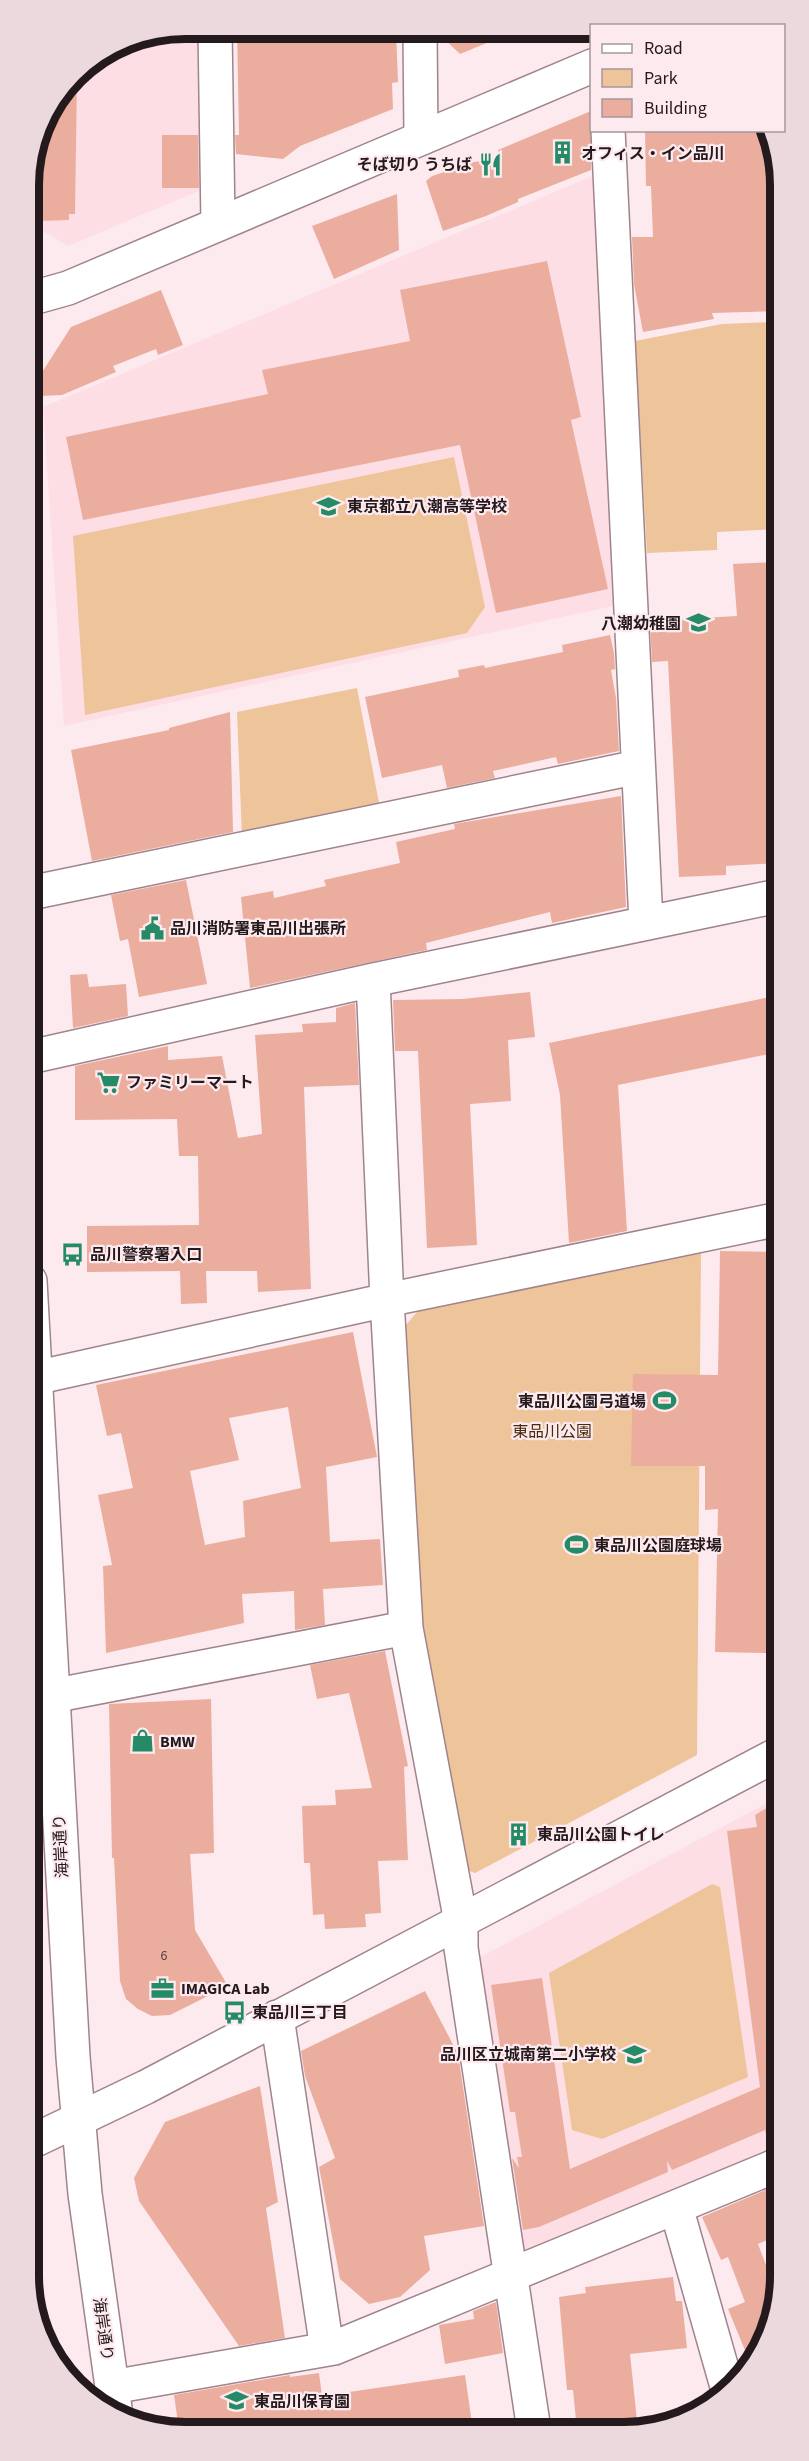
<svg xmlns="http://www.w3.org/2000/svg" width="809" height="2461" font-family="'Source Sans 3','Noto Sans JP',sans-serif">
<rect width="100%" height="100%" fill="#fdeaef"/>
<path fill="#fddee5" d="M185 29H202L201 190 68 246 36 227 35 153 45 116 82 68 126 40Z
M595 175 613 606 64 726 43 407Z
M780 1796V2148L531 2259 518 2248 475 1960Z"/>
<path fill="#eec49a" d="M772 322 778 416V529L717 532V550L647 553 635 341 722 324Z
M454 457 485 607 467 633 85 715 73 536Z
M357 688 380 808 242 837 237 712Z
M701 1253 697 1755 475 1873 464 1869 415 1634 400 1332 423 1305Z
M712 1884 720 1887 748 2077 602 2139 572 2130 549 1973Z"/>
<path fill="#ebad9e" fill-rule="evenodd" d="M237 29 396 30 398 82 392 83 393 109 300 146 283 159 236 154 235 135H239Z
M439 30H466L516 31 460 54 439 34Z
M77 74 75 214H69V220L39 221 37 145 45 116Z
M591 111V170L518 199V202L486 216 443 231 426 181 432 176 474 162 499 159 498 150Z
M645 130H765L778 155V311L712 313 714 319 643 332 634 284 632 237H653L651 186H646Z
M162 135H198L199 188H162Z
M397 194 399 250 334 279 312 226Z
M547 261 581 417 571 420 608 589 496 613 460 445 83 520 66 437 268 394 262 370 410 341 400 290Z
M161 290 183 345 158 355 156 349 113 366 116 372 62 395 40 396 39 377 71 327Z
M778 562V863L726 866V875L679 877 668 661 652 662 650 621 737 616 733 564Z
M610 635 614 653 615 669 611 670 616 698 619 751 558 764 556 757 493 771 495 778 447 788 442 765 382 778 365 697 459 677 458 670 484 665 485 668 563 652 562 645Z
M230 712 233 832 92 861 71 750 169 730V728Z
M621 796 626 907 552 923 550 912 426 943 427 950 250 988 241 897 273 891 274 898 326 886 324 880 400 863 396 842 455 829 454 824Z
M186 880 207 984 139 997 128 939 120 941 111 895Z
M87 974 89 987 126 984 128 1016 73 1028 70 975Z
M530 992 535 1037 508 1040 511 1101 470 1104 477 1245 427 1248 418 1051H395L393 1000 462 999Z
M779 995V1052L618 1085 627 1231 569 1243 560 1095 549 1043Z
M355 1003 359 1085 304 1087 311 1289 258 1292 257 1271H206L207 1303 181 1304 180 1271 87 1272V1226L199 1225 198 1156H179L177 1119 75 1120V1066L168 1046V1060L222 1056 238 1138 262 1134 255 1035 303 1032 302 1024 336 1022V1008Z
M720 1251 779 1252 777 1456H779V1509H769L766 1653 715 1652 718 1509 705 1510V1466H631L633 1374 718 1375Z
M353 1332 377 1457 326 1467 330 1542 380 1539 383 1585 323 1589 325 1625 295 1630 294 1591 242 1594 244 1623 106 1653 103 1566 112 1565 98 1495 133 1488 121 1433 107 1436 96 1385ZM288 1407 301 1488 243 1501 245 1537 205 1545 190 1471 239 1460 229 1418Z
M385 1651 408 1766 404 1767 408 1860 378 1861 381 1913 365 1914 366 1927 325 1929 324 1914 313 1915 310 1863H304L302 1806 336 1805 335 1790 372 1788 349 1693 317 1699 310 1665Z
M211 1699 214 1853 190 1854 195 1930 228 1986 170 2015 152 2016 138 2009 126 1999 120 1981 114 1858H112L109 1704Z
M780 1800V2133L766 2134 765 2130 672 2170 667 2161 668 2172 539 2227 523 2230 512 2158 519 2168 517 2157H522L515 2112H510L491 1985 542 1978 570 2169 760 2087 727 1831 757 1827 755 1815Z
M425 1991 458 2054 484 2226 424 2236 430 2270 400 2297 369 2304 340 2279 319 2167 335 2158 305 2076 301 2051Z
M260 2086 278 2202 266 2208 285 2338 239 2346 139 2201 134 2178 165 2122Z
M780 2184V2235L758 2244 778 2297 768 2336 751 2365 728 2309 745 2302 728 2257 721 2260 702 2217Z
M673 2277 676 2301H682L687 2348 630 2354 638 2430H577L573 2390H567L559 2297 586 2293 585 2287Z
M496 2302 503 2353 445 2364 439 2325 474 2319 473 2311Z
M319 2373 322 2396 465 2375 473 2430H179L174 2395 290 2375V2377Z"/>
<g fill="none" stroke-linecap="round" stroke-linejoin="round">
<defs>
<path id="minor" d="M215 29 218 224
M420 30 421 138
M608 130 646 923
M30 893 638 767
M373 980 387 1300 406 1628 461 1922V1948L534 2430
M30 1057 373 980 778 896
M30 1379 387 1300 779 1219
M31 1700 406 1628
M277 2017 327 2349
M31 2142 146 2087 780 1753
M676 2207 728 2390
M112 2387 334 2348 780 2164"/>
<path id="major" d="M29 299 68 288 592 66"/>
<path id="highway" d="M30 1281 73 2057 85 2194 115 2408"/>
</defs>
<use href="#minor" stroke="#9f848b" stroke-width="36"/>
<use href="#major" stroke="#9f848b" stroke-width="36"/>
<use href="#highway" stroke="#9f848b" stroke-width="36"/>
<use href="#minor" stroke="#fff" stroke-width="33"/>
<use href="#major" stroke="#fff" stroke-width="33"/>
<use href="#highway" stroke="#fff" stroke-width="33"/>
</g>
<defs>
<symbol id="building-bare" viewBox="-9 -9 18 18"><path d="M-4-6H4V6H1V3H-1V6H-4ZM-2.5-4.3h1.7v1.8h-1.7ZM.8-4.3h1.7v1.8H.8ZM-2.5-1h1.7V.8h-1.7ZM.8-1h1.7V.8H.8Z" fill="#258b66" stroke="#fdeaef" stroke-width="2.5" paint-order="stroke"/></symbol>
<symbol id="restaurant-bare" viewBox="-9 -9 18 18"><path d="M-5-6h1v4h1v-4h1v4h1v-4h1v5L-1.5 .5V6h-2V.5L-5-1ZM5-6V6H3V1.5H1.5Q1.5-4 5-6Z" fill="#258b66" stroke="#fdeaef" stroke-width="2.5" paint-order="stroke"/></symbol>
<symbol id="school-bare" viewBox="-9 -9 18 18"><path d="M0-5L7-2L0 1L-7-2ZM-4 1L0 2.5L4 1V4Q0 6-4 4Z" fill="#258b66" stroke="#fdeaef" stroke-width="2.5" paint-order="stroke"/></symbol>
<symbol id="civic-bare" viewBox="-9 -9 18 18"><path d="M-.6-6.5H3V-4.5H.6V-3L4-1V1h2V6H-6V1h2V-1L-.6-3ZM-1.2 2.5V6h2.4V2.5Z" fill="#258b66" stroke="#fdeaef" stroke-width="2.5" paint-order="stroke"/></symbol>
<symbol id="supermarket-bare" viewBox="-9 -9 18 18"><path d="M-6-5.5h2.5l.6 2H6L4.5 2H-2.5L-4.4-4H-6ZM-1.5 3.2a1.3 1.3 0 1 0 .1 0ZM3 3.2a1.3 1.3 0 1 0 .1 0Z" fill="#258b66" stroke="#fdeaef" stroke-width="2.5" paint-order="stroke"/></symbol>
<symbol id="bus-bare" viewBox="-9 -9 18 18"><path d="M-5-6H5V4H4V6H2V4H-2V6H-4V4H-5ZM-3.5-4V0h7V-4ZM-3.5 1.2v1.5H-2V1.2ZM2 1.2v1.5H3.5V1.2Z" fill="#258b66" stroke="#fdeaef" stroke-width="2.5" paint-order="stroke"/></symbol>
<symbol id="stadium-bare" viewBox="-9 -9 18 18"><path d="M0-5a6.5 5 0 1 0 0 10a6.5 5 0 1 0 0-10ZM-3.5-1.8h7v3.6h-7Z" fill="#258b66" stroke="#fdeaef" stroke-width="2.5" paint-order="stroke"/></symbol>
<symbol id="shop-bare" viewBox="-9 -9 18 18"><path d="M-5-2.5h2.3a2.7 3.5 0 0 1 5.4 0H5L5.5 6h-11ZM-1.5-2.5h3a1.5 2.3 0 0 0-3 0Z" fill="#258b66" stroke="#fdeaef" stroke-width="2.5" paint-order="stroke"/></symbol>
<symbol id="office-bare" viewBox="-9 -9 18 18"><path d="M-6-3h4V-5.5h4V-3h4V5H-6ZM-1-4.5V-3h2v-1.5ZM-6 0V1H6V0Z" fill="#258b66" stroke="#fdeaef" stroke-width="2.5" paint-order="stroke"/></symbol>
</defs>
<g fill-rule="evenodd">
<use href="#building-bare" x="546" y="136" width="33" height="33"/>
<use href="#restaurant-bare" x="474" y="148" width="33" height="33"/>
<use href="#school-bare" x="312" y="490" width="33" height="33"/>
<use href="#school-bare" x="682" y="606" width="33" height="33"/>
<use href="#civic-bare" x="136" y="912" width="33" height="33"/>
<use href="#supermarket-bare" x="92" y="1066" width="33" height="33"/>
<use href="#bus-bare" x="56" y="1238" width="33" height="33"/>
<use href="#stadium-bare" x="648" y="1384" width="33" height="33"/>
<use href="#stadium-bare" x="560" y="1528" width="33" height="33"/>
<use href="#shop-bare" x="126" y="1724" width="33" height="33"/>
<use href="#building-bare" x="502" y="1818" width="33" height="33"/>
<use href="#office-bare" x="146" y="1972" width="33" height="33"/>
<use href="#bus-bare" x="218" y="1996" width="33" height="33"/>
<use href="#school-bare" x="618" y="2038" width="33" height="33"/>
<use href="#school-bare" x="220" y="2384" width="33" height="33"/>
</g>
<g text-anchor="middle" stroke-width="4.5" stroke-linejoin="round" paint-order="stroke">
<g font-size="14" fill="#563f3d">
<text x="164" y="1960">6</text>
</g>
<g font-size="16" font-weight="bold" fill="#241a1d" stroke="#fdeaef" text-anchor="start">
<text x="581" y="159">オフィス・イン品川</text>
<text x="472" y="170" text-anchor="end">そば切り うちば</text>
<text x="347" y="512">東京都立八潮高等学校</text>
<text x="681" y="629" text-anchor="end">八潮幼稚園</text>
<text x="170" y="934">品川消防署東品川出張所</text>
<text x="126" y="1088">ファミリーマート</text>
<text x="90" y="1260">品川警察署入口</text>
<text x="646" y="1407" text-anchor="end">東品川公園弓道場</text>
<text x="594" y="1551">東品川公園庭球場</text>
<text x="160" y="1747">BMW</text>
<text x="537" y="1840">東品川公園トイレ</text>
<text x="181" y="1994">IMAGICA Lab</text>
<text x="252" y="2018">東品川三丁目</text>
<text x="616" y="2060" text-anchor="end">品川区立城南第二小学校</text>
<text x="254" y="2407">東品川保育園</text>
</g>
<g font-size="16" fill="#472a07" stroke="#fdeaef">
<text x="552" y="1437">東品川公園</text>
</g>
<g font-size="16" fill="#241a1d" stroke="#fdeaef">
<text transform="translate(60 1846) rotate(-93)" y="6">海岸通り</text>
<text transform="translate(104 2329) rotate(82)" y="6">海岸通り</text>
</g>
</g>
<path d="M0 0H809V2461H0ZM185 39H624A146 146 0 0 1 770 185V2276A146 146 0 0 1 624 2422H185A146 146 0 0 1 39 2276V185A146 146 0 0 1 185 39Z" fill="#ecd9de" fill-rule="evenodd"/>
<path fill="none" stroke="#241a1d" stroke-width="8" d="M185 39H624A146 146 0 0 1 770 185V2276A146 146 0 0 1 624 2422H185A146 146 0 0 1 39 2276V185A146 146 0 0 1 185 39Z"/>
<rect x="590" y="24" width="195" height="108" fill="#fdeaef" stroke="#a6979b" stroke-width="1.5"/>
<rect x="602" y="44" width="30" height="9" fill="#ffffff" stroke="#a6979b" stroke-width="1.5"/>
<text x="644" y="54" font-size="18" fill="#241a1d">Road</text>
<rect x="602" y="69" width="30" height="18" fill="#eec49a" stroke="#a6979b" stroke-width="1.5"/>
<text x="644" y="84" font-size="18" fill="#241a1d">Park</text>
<rect x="602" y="99" width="30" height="18" fill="#ebad9e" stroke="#a6979b" stroke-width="1.5"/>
<text x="644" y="114" font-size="18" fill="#241a1d">Building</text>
</svg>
